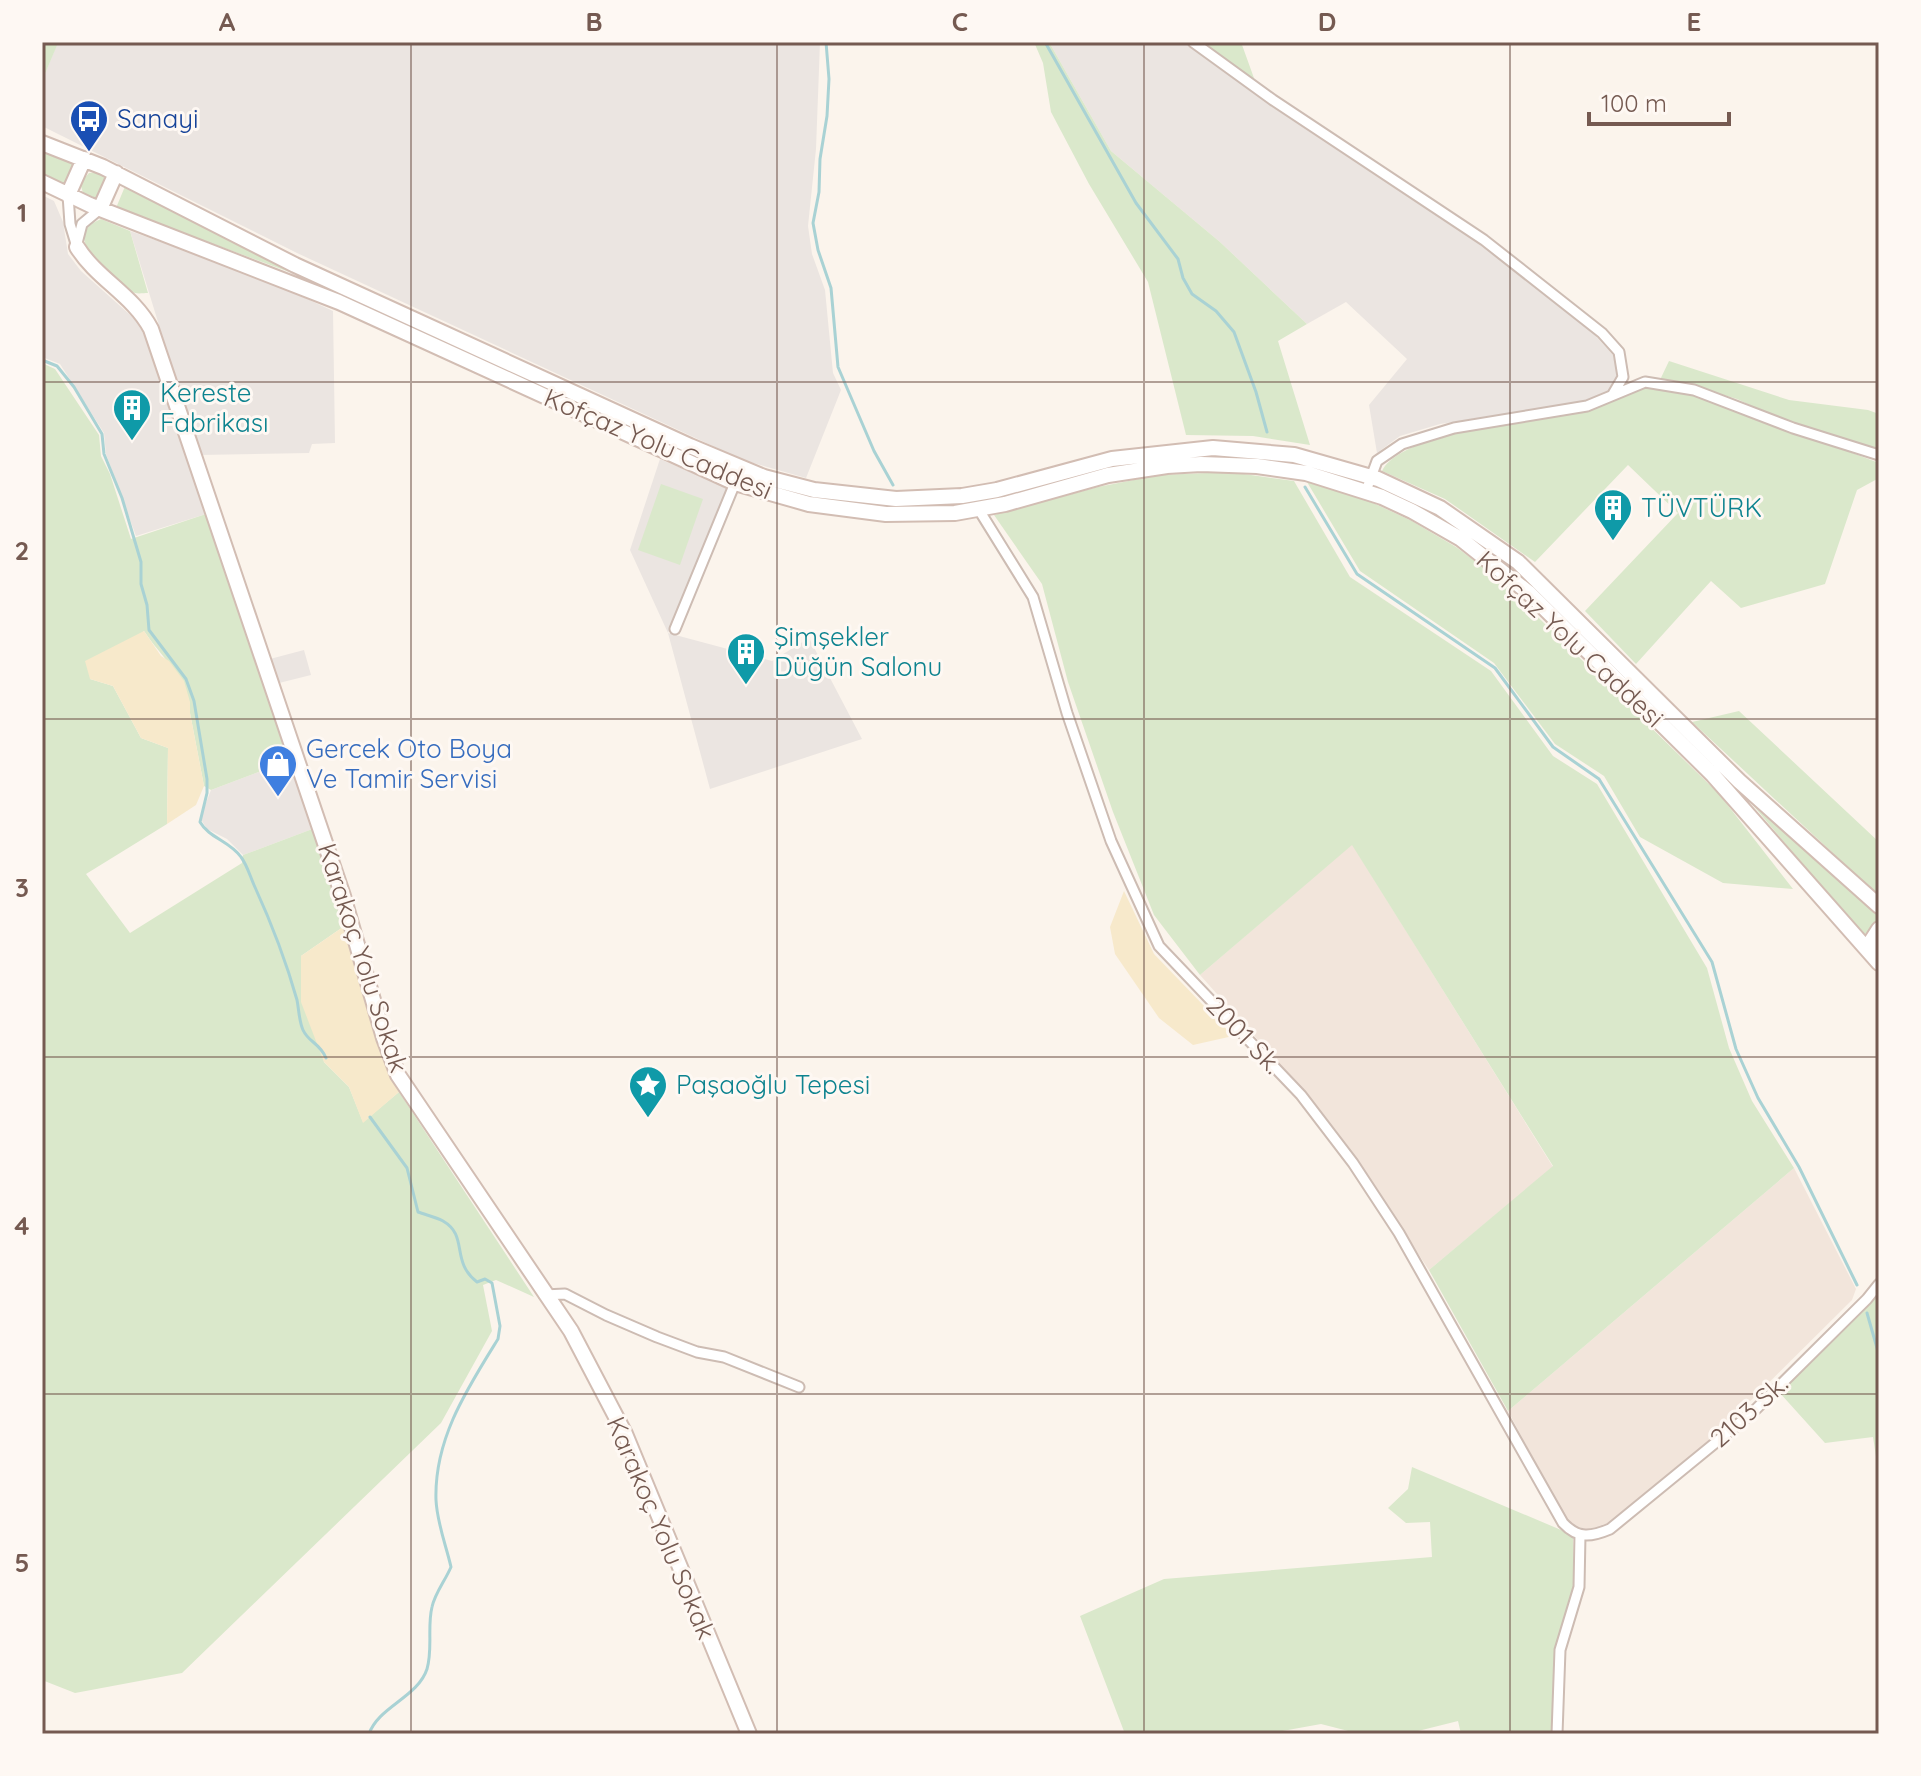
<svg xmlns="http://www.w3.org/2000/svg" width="1921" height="1776" font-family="Quicksand,sans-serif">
<rect width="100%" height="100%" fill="#fbf4ec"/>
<path fill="#f2e5db" d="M1352 844 1553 1167 1429 1270 1353 1156 1310 1098 1200 975Z
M1794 1168 1856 1289 1852 1300 1713 1438 1606 1526 1590 1531 1567 1522 1508 1411Z"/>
<path fill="#ebe5e1" d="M58 42H820L816 149 808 226 812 254 825 290 833 373 841 390 806 478 743 460 297 253 42 126V81Z
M1049 42H1186L1280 109 1483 244 1592 332 1613 355 1618 377 1608 393 1587 401 1440 424 1400 436 1377 453 1369 405 1407 359 1346 302 1307 324 1220 242 1111 151Z
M42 195 54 201 63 222 68 254 81 271 138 322 148 344 206 514 136 536 106 454 104 433 60 364 42 357Z
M130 231 258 276 333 311 335 443 312 444 309 453 199 455Z
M660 459 727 488 668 633 772 661 809 638 862 739 710 789 668 633 630 550Z
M304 650 311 675 279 683 270 659Z
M290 760 315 828 243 855 227 839 207 829 202 821V813L211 790Z"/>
<path fill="#dae8cb" d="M42 42 58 43 42 81Z
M1034 42H1049L1111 151 1220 242 1307 324 1278 341 1310 445 1253 436 1186 435 1148 282 1089 184 1051 112 1043 63Z
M1200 42H1241L1255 81Z
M42 151 73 163 63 187 42 176Z
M99 172 107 178 96 200 84 196 80 183 89 173Z
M126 184 292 273 116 208Z
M101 219 130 231 148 293C144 293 139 294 135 293 128 291 120 282 115 277 97 263 64 234 101 219Z
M1669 361 1789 400 1868 410 1879 414V451L1793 425 1737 399 1697 387 1659 382Z
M42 363 55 369 99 435 101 456 110 474 131 539 206 514 290 760 211 790 204 786 190 713C191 681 160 656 144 631L90 679 113 686 141 738 168 748 167 824 86 874 130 933 242 863 243 855 315 828 343 927 301 956 324 1062 349 1087 363 1122 399 1092 534 1297 496 1280 483 1285 492 1331 441 1423 182 1673 75 1693 42 1680Z
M1645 386 1693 393 1879 463V478L1857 490 1825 584 1741 608 1711 581 1636 664 1585 611 1678 513 1628 465 1535 562 1445 499 1382 471C1403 429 1543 422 1587 409 1607 403 1626 394 1645 386Z
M1230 472 1294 481 1350 577 1491 671 1553 756 1597 784 1707 968 1729 1048 1752 1101 1794 1168 1508 1411 1429 1270 1553 1166 1352 845 1200 975 1154 915 1113 812 1068 682 1042 584 994 515 1098 487 1159 475Z
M1307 482 1371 502 1410 520 1456 547 1499 579 1719 794 1793 889 1723 883 1640 837 1604 776 1555 744 1494 663 1360 571Z
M661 484 703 499 680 565 638 550Z
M1739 711 1879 842V896L1692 722Z
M1741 791 1879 915V920L1863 936Z
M1879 1293V1476L1873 1437 1825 1443 1779 1392Z
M1412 1467 1573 1535 1574 1587 1555 1650 1552 1734H1461L1458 1721 1406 1734H1360L1321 1724 1266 1734H1125L1080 1616 1164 1579 1432 1557 1430 1522 1406 1523 1388 1508 1408 1489Z"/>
<path fill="#f7e9cb" d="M144 631 161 656 169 661 184 681 190 702V713L204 786 196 805 167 824 168 748 141 738 113 686 90 679 85 661Z
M1124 891 1154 954 1233 1036 1193 1045 1159 1018 1115 954 1110 927Z
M343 927 376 1041 399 1092 363 1123 349 1087 324 1062 301 1002V956Z"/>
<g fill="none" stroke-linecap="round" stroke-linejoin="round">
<path stroke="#a9d2d4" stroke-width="3" d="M826 42 829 79 827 116 820 159 819 192 813 223 818 250 831 288 838 367 874 451 893 485
M1045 42 1136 203 1178 259 1183 278 1192 294 1216 311 1234 332 1256 392 1267 432
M42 360 57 366 74 387 102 434 104 454 122 498 141 562V584L147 605 149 630 186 679 194 701 207 779V793L200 822C209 838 230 841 241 857 247 865 250 876 254 885 271 922 286 961 297 1000 299 1010 299 1021 303 1030 309 1043 319 1042 326 1058
M1305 487 1357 574 1495 668 1553 747 1599 779 1712 962 1736 1049 1758 1098 1799 1167 1857 1285
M1867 1313 1879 1355
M369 1734C378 1707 418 1697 427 1669 433 1649 427 1627 432 1607 435 1593 445 1581 451 1567 446 1545 437 1523 436 1500 434 1439 467 1389 498 1339L500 1326 492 1283 485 1279 477 1282C450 1261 469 1236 443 1221 436 1217 426 1215 418 1212L407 1168 370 1117"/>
<defs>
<path id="street" d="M1193 42 1273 100 1484 240 1602 333 1619 352 1623 377 1613 394
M68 195 70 224 77 247
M77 243 82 224 100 209
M1366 491 1377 461 1402 444 1454 428 1587 406 1645 382 1694 390 1793 428 1879 455
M979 510 1033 597 1067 713 1111 841 1159 946 1301 1095 1353 1163 1399 1233 1563 1523C1578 1539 1591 1537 1610 1529L1753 1412 1867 1299 1879 1284
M675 629 735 483
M544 1295 565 1294 606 1315 657 1337 697 1352 724 1357 799 1387
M1557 1734 1560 1650 1579 1587 1580 1535"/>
<path id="secondary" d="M42 143 103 167 295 265 690 446 764 477 814 490 896 499 962 496 997 490 1112 459 1213 448 1294 455 1378 479 1440 508 1518 562 1739 781 1879 906
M42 182 90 205 339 302 735 483 809 504 886 514 955 513 1005 504 1108 475 1167 466 1201 464 1257 466 1306 473 1382 497 1412 511 1461 539 1529 593 1713 775 1879 963
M68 195 84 159
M100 209 116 173
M77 247C97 279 133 295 151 329L343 896 384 1038 398 1075 571 1331 625 1434 749 1734
M1873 955 1870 943 1879 929"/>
</defs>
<use href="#street" stroke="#cdbcb3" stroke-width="13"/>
<use href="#secondary" stroke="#d2bdb3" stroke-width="18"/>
<use href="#street" stroke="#fff" stroke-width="9"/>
<use href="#secondary" stroke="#fff" stroke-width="14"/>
</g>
<path fill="none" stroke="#755a51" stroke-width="2" stroke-opacity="0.55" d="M411 42V1734M777 42V1734M1144 42V1734M1510 42V1734M42 382H1879M42 719H1879M42 1057H1879M42 1394H1879"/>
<defs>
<symbol id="bus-pin" viewBox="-11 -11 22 30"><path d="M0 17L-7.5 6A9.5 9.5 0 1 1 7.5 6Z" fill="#1a4fb4" stroke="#fef8f3"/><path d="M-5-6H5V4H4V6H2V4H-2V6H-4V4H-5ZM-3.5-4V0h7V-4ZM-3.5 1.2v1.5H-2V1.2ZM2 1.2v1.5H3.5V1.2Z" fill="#fff"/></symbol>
<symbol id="building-pin" viewBox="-11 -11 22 30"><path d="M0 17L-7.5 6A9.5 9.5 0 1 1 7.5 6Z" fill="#0f9aa8" stroke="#fef8f3"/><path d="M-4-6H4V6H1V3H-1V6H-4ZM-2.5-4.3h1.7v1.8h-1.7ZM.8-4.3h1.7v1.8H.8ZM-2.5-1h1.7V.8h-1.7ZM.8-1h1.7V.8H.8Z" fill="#fff"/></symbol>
<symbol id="shop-pin" viewBox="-11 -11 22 30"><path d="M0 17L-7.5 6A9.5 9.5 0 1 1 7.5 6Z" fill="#3f7fe0" stroke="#fef8f3"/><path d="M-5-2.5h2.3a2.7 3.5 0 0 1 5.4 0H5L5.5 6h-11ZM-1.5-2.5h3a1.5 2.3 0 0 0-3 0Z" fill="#fff"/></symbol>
<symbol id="sight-pin" viewBox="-11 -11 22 30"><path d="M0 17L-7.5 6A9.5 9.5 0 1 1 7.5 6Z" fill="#0f9aa8" stroke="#fef8f3"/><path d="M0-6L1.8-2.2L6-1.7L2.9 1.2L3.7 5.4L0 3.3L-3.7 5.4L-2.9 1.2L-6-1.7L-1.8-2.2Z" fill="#fff"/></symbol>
</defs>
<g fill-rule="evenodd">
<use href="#bus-pin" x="67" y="97" width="44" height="60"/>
<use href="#building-pin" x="110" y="386" width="44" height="60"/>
<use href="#building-pin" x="1591" y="486" width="44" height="60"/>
<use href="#building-pin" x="724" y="630" width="44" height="60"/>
<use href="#shop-pin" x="256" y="742" width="44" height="60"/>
<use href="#sight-pin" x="626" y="1063" width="44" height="60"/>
</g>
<g text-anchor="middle" stroke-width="6" stroke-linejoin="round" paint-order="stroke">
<g font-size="26" fill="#164399" stroke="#fef8f3" text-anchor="start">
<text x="117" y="128">Sanayi</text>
</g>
<g font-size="26" fill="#0d838f" stroke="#fef8f3" text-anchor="start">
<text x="160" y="402">Kereste<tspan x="160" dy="30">Fabrikası</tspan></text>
<text x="1641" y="517">TÜVTÜRK</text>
<text x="774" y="646">Şimşekler<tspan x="774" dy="30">Düğün Salonu</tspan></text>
<text x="676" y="1094">Paşaoğlu Tepesi</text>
</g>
<g font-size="26" fill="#755a51" stroke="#fef8f3">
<text transform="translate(658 444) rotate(23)" y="9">Kofçaz Yolu Caddesi</text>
<text transform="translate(1570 639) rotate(43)" y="9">Kofçaz Yolu Caddesi</text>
<text transform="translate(363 958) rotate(72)" y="9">Karakoç Yolu Sokak</text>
<text transform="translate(1244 1035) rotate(46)" y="9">2001 Sk.</text>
<text transform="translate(1749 1411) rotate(-42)" y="9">2103 Sk.</text>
<text transform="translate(661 1528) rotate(67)" y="9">Karakoç Yolu Sokak</text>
</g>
<g font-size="26" fill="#366cbe" stroke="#fef8f3" text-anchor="start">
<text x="306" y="758">Gercek Oto Boya<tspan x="306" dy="30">Ve Tamir Servisi</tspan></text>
</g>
</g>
<rect width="1921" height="1776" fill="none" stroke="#fef8f3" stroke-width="88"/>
<path d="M1589 112v12h140v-12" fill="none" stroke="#755a51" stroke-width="4"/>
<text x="1601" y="112" font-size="24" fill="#755a51" stroke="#fef8f3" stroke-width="6" paint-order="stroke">100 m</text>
<rect x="44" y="44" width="1833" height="1688" fill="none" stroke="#755a51" stroke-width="3"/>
<g font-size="26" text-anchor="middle" font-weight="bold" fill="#755a51">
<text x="227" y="31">A</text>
<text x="594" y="31">B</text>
<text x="960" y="31">C</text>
<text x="1327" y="31">D</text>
<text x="1694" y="31">E</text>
<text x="22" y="222">1</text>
<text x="22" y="560">2</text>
<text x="22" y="897">3</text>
<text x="22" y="1235">4</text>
<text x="22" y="1572">5</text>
</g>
</svg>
